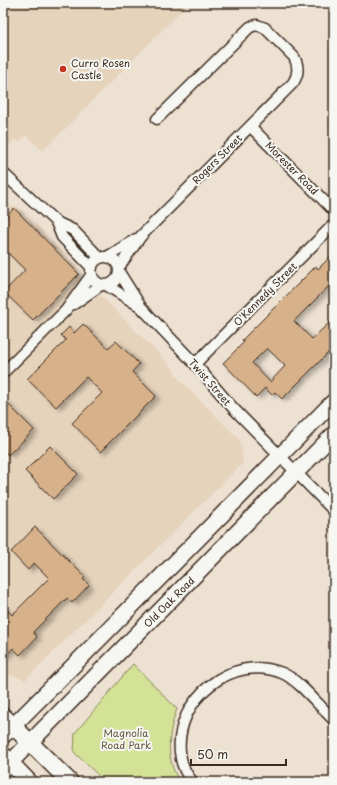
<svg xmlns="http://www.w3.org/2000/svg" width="337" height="785" font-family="'Playpen Sans',sans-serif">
<defs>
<filter id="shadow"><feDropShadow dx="4.5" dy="2.5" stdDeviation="2" flood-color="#0004"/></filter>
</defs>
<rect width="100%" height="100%" fill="#ede1d2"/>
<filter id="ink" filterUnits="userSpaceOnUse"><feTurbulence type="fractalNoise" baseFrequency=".025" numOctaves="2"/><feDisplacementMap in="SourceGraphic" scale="8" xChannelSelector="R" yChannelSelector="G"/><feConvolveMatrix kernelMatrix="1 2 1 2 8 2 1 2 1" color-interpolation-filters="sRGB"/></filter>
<g filter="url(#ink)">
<path fill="#e6d3bc" d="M3 3H189L43 151 26 135 19 142 15 139 4 150 3 149Z
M3 197 14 208 17 206 78 268 79 274 171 366 180 380 238 438 242 448 243 463 24 681 22 678 4 674 3 675Z"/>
<path fill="#d3e296" stroke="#87865a" d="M133 664 177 709C168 732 165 760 180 782H105L74 752 75 733Z"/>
<path fill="#d7b189" stroke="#3b2a1e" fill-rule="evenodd" filter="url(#shadow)" d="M14 208 79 274 33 320 4 292 25 270 3 248V220Z
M334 253V281L294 321 312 339 334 318V347L282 399 275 392 272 395 265 388 256 397 223 363 244 342 242 340 316 266 318 269ZM267 348 285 366 270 382 252 363Z
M83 324 108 348 116 341 139 364 132 372 156 396 100 452 72 423 102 393 86 377 56 407 27 379 66 340 61 335 69 327 74 333Z
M3 399 34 430 8 455 3 449Z
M50 446 78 474 53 499 25 471Z
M35 527 85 577 83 579 89 585 72 603 67 598 33 632 37 637 20 655 13 648 3 659V606L12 615 49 578 34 563 28 570 11 552Z"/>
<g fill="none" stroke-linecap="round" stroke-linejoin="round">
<defs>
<path id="street" d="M250 126 334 211
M3 173 56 222 73 230 100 258
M56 222 62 237 92 268
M107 257 136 239
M91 271a14 14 0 1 1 28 0a14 14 0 1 1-28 0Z
M119 267 141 236 293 83C299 74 299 66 294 57L265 28 257 25 250 27 157 119
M119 272 141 307 195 364 233 408 334 511
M106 285 138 305
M74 304 101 285
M195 364 334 224
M3 373 66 310 92 274
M193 782C185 774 181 762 180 752 175 699 232 653 282 673 299 680 320 707 334 720"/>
<path id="secondary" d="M3 736 69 670 334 401
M3 770 334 434"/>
<path id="primary" d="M3 716 70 782
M3 755 29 782"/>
</defs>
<use href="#street" stroke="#3b2a1e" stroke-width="13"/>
<use href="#secondary" stroke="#3b2a1e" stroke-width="18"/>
<use href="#primary" stroke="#3b2a1e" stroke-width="19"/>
<use href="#street" stroke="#f6f6f2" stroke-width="10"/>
<use href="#secondary" stroke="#f6f6f2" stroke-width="15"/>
<use href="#primary" stroke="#f6f6f2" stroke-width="16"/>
</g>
</g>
<circle fill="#c8321e" stroke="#f6f6f2" stroke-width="1.5" cx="63" cy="69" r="4"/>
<g text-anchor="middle" stroke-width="4" stroke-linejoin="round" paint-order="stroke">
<g font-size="10" fill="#3b2a1e" stroke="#f6f6f2" text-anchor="start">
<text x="71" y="67">Curro Rosen<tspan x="71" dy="12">Castle</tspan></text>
</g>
<g font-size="10" fill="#3b2a1e" stroke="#f6f6f2">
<text transform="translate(217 159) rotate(-45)" y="4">Rogers Street</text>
<text transform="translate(292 168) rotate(45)" y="4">Morester Road</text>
<text transform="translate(265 294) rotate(-45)" y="4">O'Kennedy Street</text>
<text transform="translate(210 382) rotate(49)" y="4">Twist Street</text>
<text transform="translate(169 602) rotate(-45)" y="4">Old Oak Road</text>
</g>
<g font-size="10" fill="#61583c" stroke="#f6f6f2">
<text x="126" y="737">Magnolia<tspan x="126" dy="12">Road Park</tspan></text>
</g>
</g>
<rect width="337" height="785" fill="none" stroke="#f6f6f2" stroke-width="16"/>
<rect x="8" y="8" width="321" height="769" fill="none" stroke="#3b2a1e" stroke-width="1.5" filter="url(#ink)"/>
<path d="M191 759v6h95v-6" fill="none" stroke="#3b2a1e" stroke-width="2"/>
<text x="197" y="759" font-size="12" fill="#3b2a1e" stroke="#f6f6f2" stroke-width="3" paint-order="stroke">50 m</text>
</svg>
